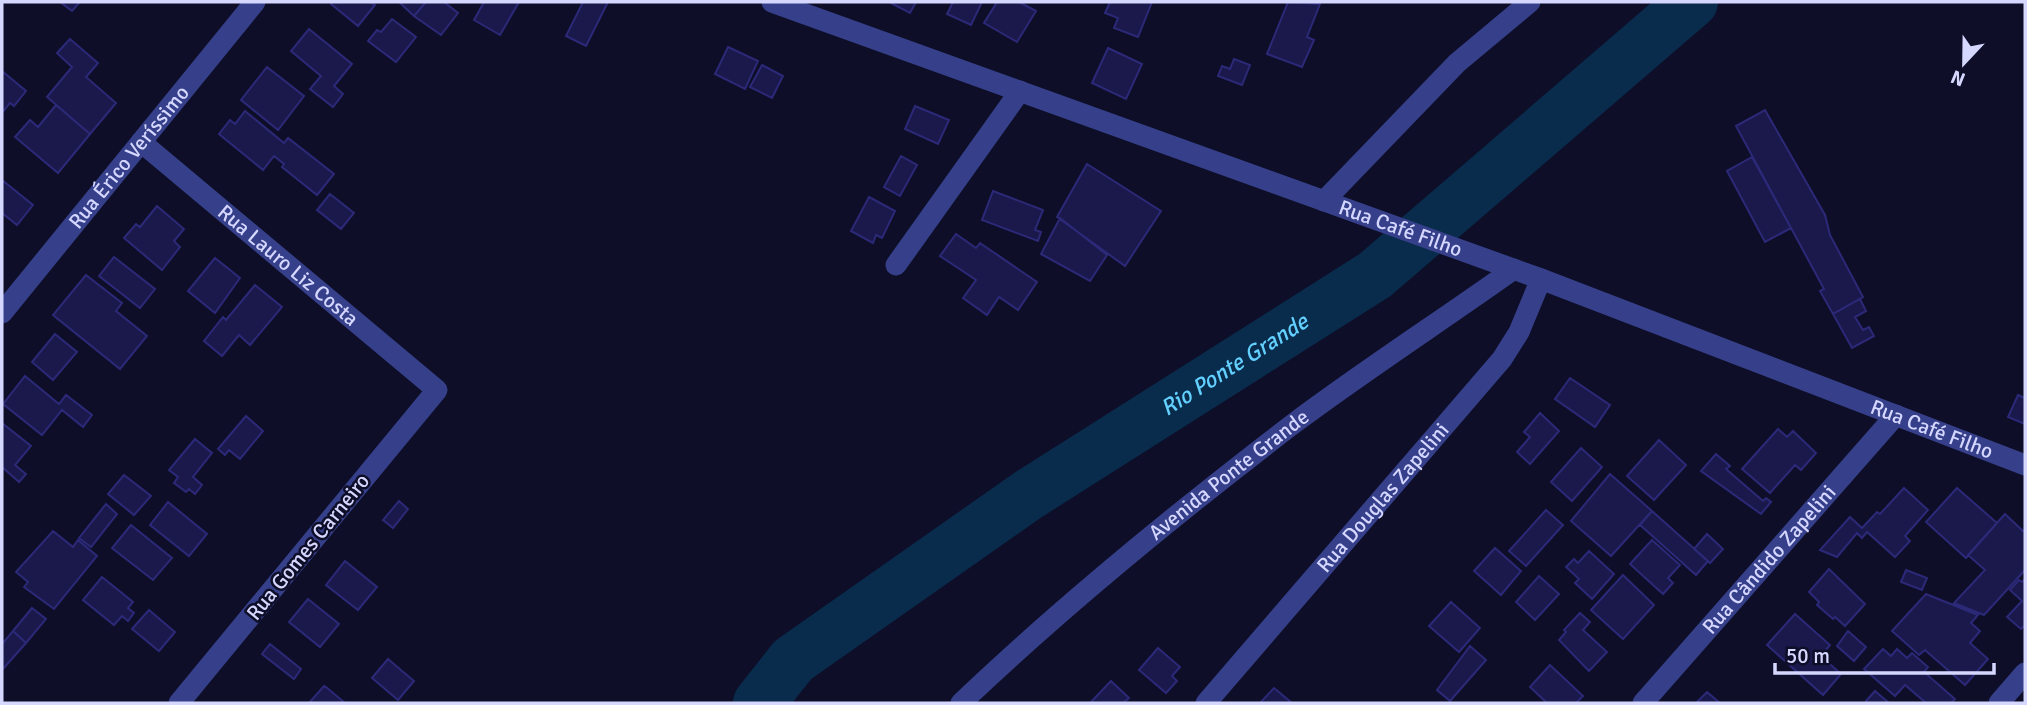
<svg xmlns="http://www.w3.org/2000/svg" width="2027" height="705" font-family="Signika,sans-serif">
<rect width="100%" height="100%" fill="#0e0e28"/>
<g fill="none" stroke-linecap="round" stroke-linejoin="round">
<path stroke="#092c4d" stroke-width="52" id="s1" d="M759 703 793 660 1028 495 1375 275 1692 2"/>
</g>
<path fill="#1b194b" stroke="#2c2978" stroke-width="2" d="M60 2H80L72 11Z
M332 2H370L375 5 358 26 331 4Z
M399 2H426L414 16Z
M426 2H444L458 13 441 35 414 16Z
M484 2H519L500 35 474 20Z
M583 2H608L586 46 566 36Z
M889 2H916L910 13Z
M953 2H982L971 25 947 14Z
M997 2H1019L1036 11 1017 42 984 23Z
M1110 2H1152L1138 37 1114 28 1118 18 1105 13Z
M1288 2 1320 4 1307 37 1314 40 1302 67 1267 54Z
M392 19 416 37 396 62 368 41 377 30 381 32Z
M309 29 352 64 334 86 343 94 333 107 310 89 321 76 291 51Z
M70 39 98 63 86 77 116 103 90 134 47 97 72 67 57 53Z
M728 47 758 61 745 89 715 74Z
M1108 48 1142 64 1126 99 1092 83Z
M1234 59 1250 65 1242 85 1218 76 1222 66 1230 69Z
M762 65 783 76 772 98 750 87Z
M267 67 304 96 278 130 241 100Z
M2 71 26 91 14 106 10 103 2 113Z
M56 105 90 134 58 173 15 137 30 120 38 127Z
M915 106 949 120 938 144 905 129Z
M1765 110 1825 215 1830 235 1863 297 1833 314 1820 291 1824 289 1736 126Z
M245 111 284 143 288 138 334 174 317 195 282 167 284 164 274 156 263 170 219 134 230 120 235 124Z
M901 156 917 165 900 196 884 187Z
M1752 157 1791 228 1765 242 1727 171Z
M1087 164 1161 211 1125 266 1057 217Z
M2 180 33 205 17 225 2 213Z
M993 191 1043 210 1035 230 1041 232 1038 241 982 220Z
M330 194 354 213 341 229 317 210Z
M869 197 895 211 882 238 876 235 873 243 851 231Z
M157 206 184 229 174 241 180 247 162 270 124 238 136 224 140 227Z
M1060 218 1107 255 1090 281 1041 254Z
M956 234 976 248 980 243 1037 282 1018 310 999 297 987 315 963 298 976 280 940 256Z
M114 257 155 289 140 308 99 276Z
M215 258 240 278 215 313 188 291Z
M86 275 122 303 116 311 147 336 120 369 53 315Z
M255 285 282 307 250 345 239 335 222 356 204 341 223 317 226 320Z
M1860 299 1866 311 1855 317 1863 330 1869 327 1874 336 1852 348 1833 314Z
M55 334 77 352 53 380 32 362Z
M25 376 59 404 66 395 92 415 83 427 62 410 42 435 3 404Z
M1570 378 1610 405 1595 427 1555 399Z
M2018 395 2025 398V424L2008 417Z
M1540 413 1559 431 1530 464 1517 452 1530 437 1524 432Z
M246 416 263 431 240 459 229 450 225 455 218 449Z
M2 423 31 446 15 465 26 474 19 482 2 467Z
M1778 429 1787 437 1793 431 1816 453 1801 470 1795 465 1770 493 1742 469Z
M195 439 212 453 193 477 202 485 195 494 189 489 186 492 174 483 178 477 169 470Z
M1659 440 1686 465 1654 500 1627 476Z
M1581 448 1602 467 1572 501 1551 482Z
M1716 454 1730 466 1726 469 1763 501 1766 498 1771 502 1761 514 1701 471Z
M1610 474 1652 511 1611 556 1571 521Z
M124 475 151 496 134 515 108 494Z
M1904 488 1928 510 1905 536 1910 541 1895 557 1867 532 1862 538 1857 533 1837 557 1820 550 1850 517 1862 528 1877 512 1880 514Z
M1957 488 1997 523 1966 558 1926 522Z
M399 501 408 509 393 528 383 520Z
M168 502 207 534 189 556 150 525Z
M106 504 117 514 91 547 79 538Z
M1546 510 1563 525 1526 566 1509 551Z
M1652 511 1708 561 1696 575 1640 525Z
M2005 514 2023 531 2025 529V570L1984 615 1954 603 1985 570 1968 555Z
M131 525 172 558 153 580 112 548Z
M53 531 73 547 78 540 97 556 54 609 24 587 28 582 16 572Z
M1707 534 1723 549 1710 563 1694 549Z
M1652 540 1680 565 1668 578 1673 583 1663 594 1630 564Z
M1495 548 1521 571 1501 595 1474 571Z
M1589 551 1614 574 1592 599 1575 583 1579 579 1566 567 1574 559 1578 563Z
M345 561 377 587 358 610 326 585Z
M1829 569 1865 604 1845 626 1835 617 1833 619 1817 605 1819 602 1809 592Z
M1906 570 1927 578 1922 590 1901 582Z
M1623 575 1654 605 1623 639 1591 610Z
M1539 576 1559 594 1535 620 1516 602Z
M102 577 133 602 128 608 134 613 128 621 122 616 114 625 83 600Z
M2025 579V625L2021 629 2007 617 2022 601 2010 590 2019 580 2022 582Z
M1926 594 1978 615 1971 623 1980 631 1970 643 1988 659 1965 685 1925 650 1919 655 1892 631Z
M308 599 339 624 320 647 289 622Z
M1451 602 1480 628 1459 652 1429 626Z
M32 608 46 619 26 643 13 631Z
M149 610 175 632 159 651 132 629Z
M1580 613 1590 622 1583 630 1607 652 1589 671 1559 640 1566 632 1564 630Z
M1795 614 1830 645 1821 656 1841 674 1823 695 1767 645Z
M13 631 26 643 2 670V644Z
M1848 631 1866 647 1854 661 1837 646Z
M270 644 301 669 294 679 262 654Z
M1470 646 1486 660 1450 701 1437 690Z
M1158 648 1180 667 1172 676 1177 681 1166 693 1139 670Z
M1883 649 1891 656 1897 649 1907 658 1912 653 1928 667 1924 672 1955 699 1951 703H1926L1905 685 1895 696 1864 669Z
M388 659 414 681 398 700 372 678Z
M1550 665 1583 696 1576 703H1547L1530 687Z
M1111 681 1129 698 1123 703H1090Z
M324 686 326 687 345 703H309Z
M1274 688 1292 703H1260Z
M1875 691 1889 703H1868L1866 701Z
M1707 692 1720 703H1696Z"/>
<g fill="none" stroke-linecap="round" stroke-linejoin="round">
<g stroke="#36408a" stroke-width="21">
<path id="s2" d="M772 2 1541 279 2025 465"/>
<path id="s3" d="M141 142 437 390 179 703"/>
<path d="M1324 201 1457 63 1530 2"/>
<path d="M896 265 1020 91"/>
<path id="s4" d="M2 313 255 2"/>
<path id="s5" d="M961 703C1066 603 1178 512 1293 424 1365 370 1441 321 1514 269"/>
<path id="s6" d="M1206 703 1502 359 1519 332 1541 279"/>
<path id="s7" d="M1643 703 1896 415"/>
<path d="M1999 703 2025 673"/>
</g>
</g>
<g text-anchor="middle" stroke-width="5" stroke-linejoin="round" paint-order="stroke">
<g font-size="21" fill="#d5d7ff" stroke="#0e0e28">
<text dy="7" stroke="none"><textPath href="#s4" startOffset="201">Rua Érico Veríssimo</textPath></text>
<text dy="7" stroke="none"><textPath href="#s2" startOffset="668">Rua Café Filho</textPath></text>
<text dy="7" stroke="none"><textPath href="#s3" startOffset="192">Rua Lauro Liz Costa</textPath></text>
<text dy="7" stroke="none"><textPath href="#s2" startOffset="1236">Rua Café Filho</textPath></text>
<text dy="7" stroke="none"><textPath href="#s5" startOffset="352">Avenida Ponte Grande</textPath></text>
<text dy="7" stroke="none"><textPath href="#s6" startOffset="271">Rua Douglas Zapelini</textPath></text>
<text transform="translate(308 547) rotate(-51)" y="7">Rua Gomes Carneiro</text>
<text dy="7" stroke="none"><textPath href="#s7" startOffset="191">Rua Cândido Zapelini</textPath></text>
</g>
<g font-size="23" font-style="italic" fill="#63d0ff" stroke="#0e0e28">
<text dy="8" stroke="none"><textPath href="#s1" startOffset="586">Rio Ponte Grande</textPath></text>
</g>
</g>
<rect width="2027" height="705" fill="none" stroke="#d5d7ff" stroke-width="7"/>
<g transform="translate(1964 63) rotate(202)" stroke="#0e0e28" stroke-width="5" paint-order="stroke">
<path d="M0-5L12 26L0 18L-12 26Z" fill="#d5d7ff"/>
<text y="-10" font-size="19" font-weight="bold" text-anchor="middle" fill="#d5d7ff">N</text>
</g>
<path d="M1775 663v10h219v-10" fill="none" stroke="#d5d7ff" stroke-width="3.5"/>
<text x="1786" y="663" font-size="21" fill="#d5d7ff" stroke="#0e0e28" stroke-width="5" paint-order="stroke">50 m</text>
</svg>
